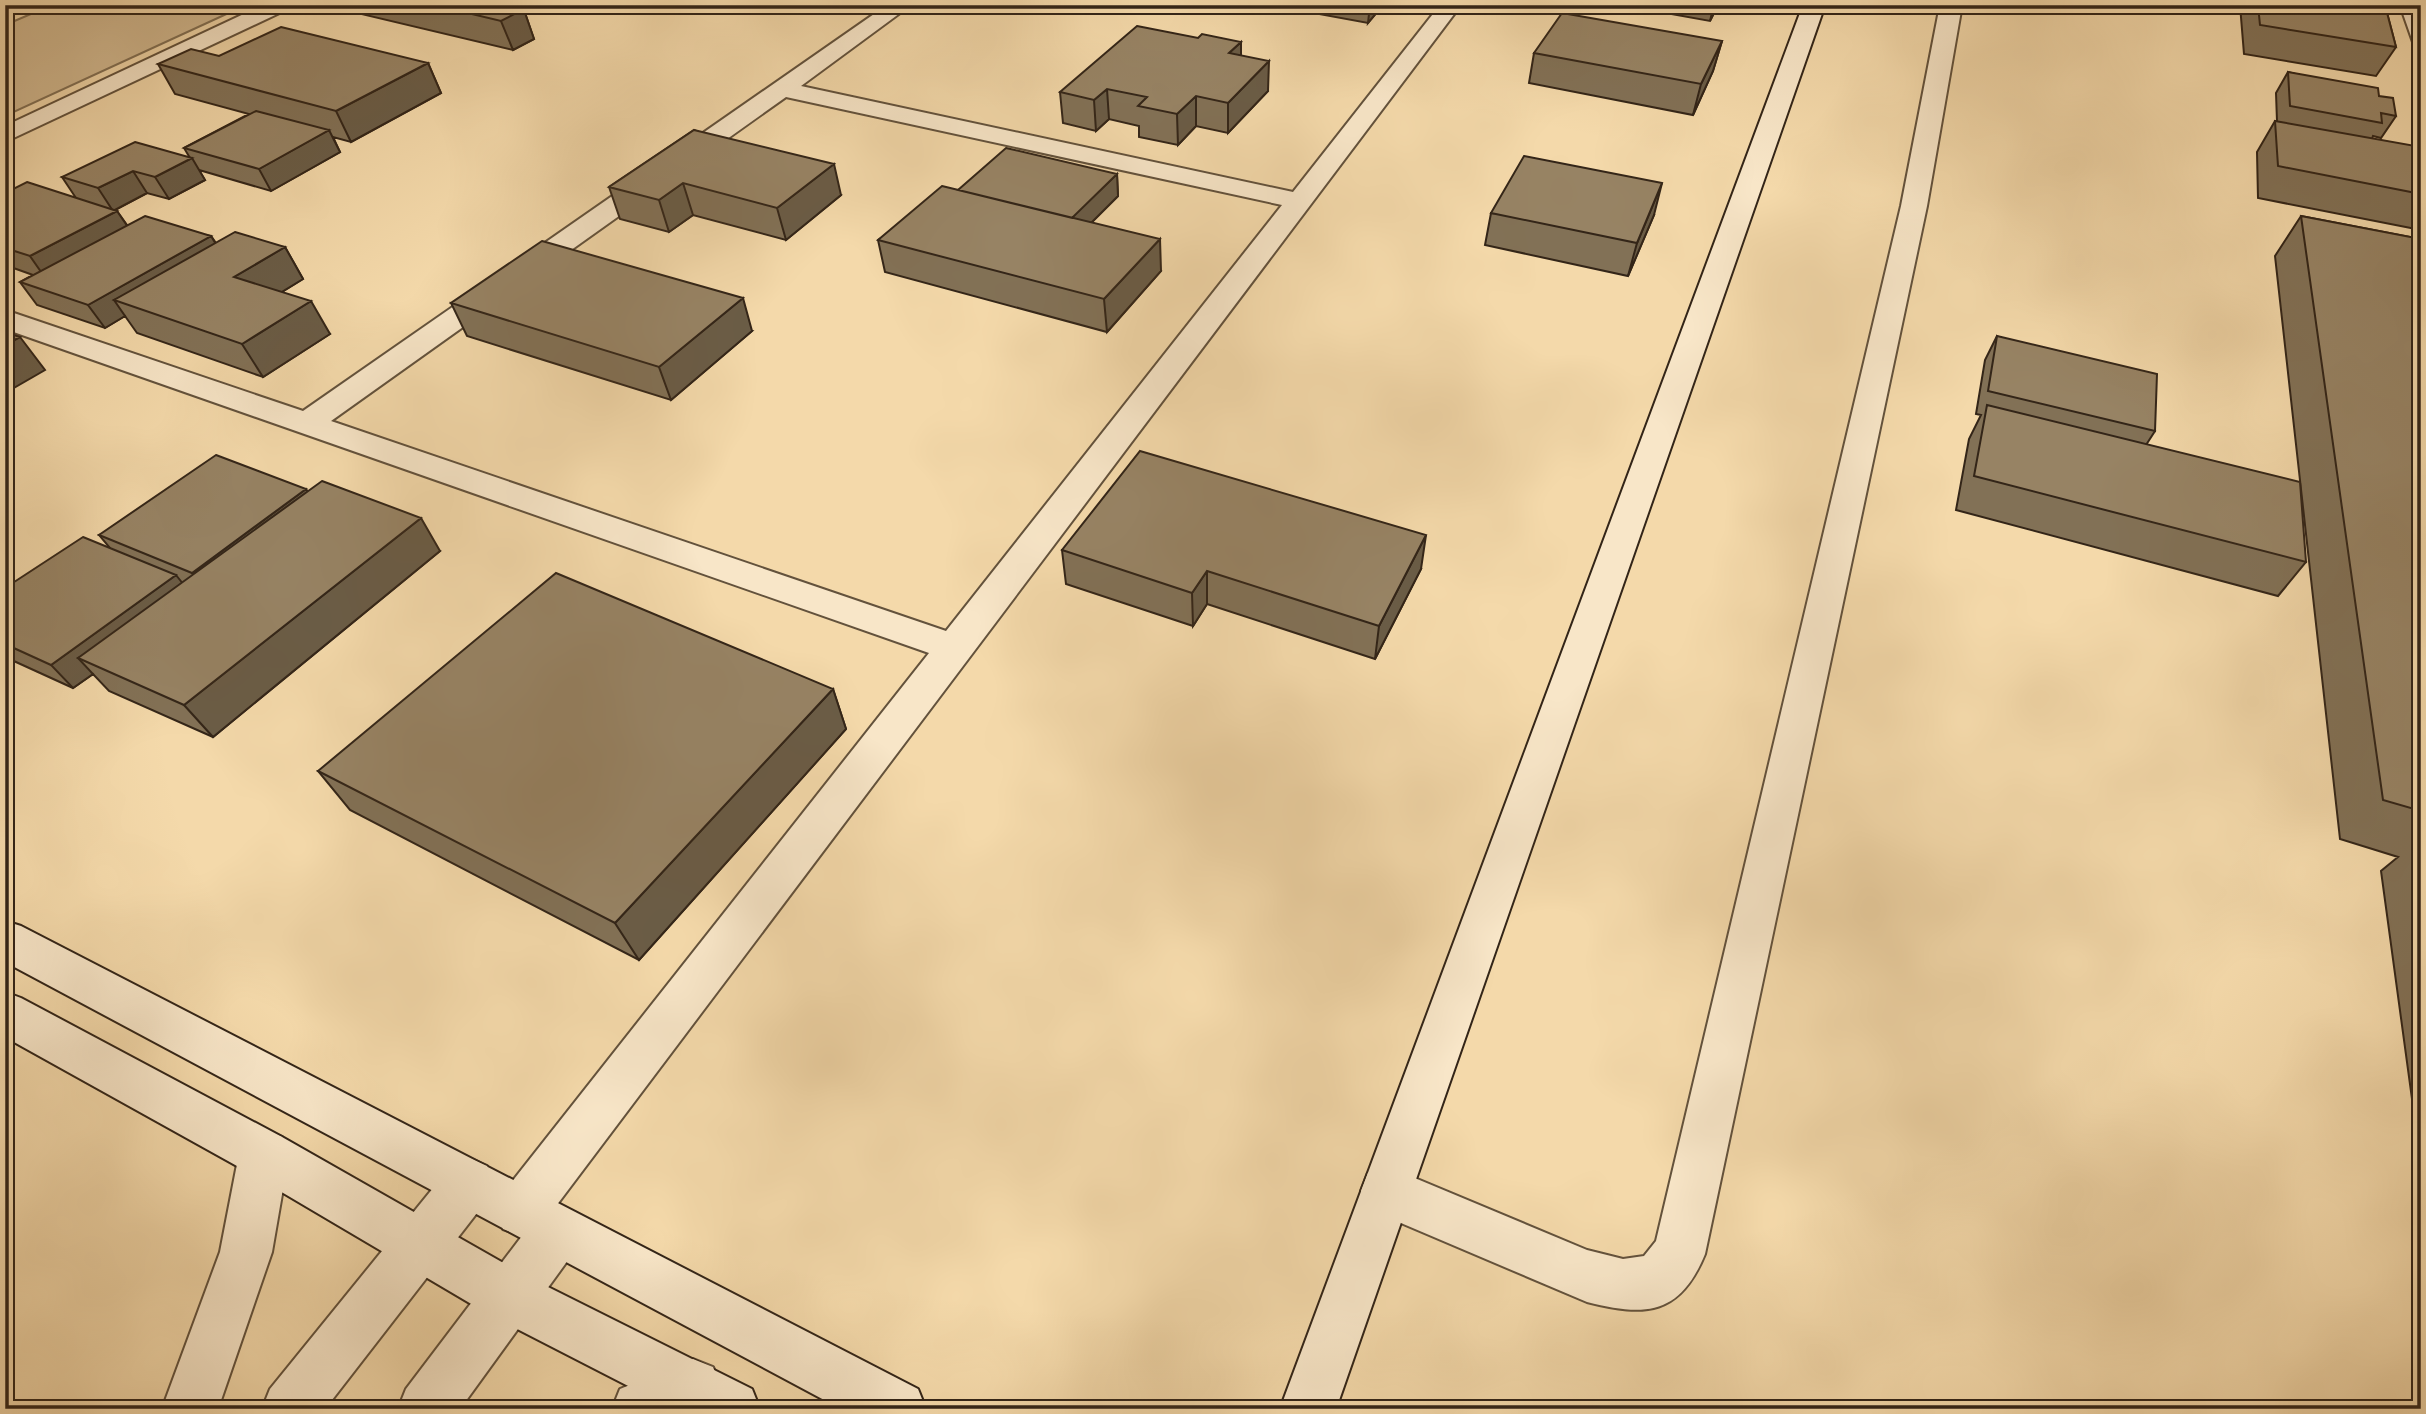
<svg xmlns="http://www.w3.org/2000/svg" width="2426" height="1414" font-family="'IM FELL Great Primer',serif">
<rect width="100%" height="100%" fill="#f4d9aa"/>
<filter id="stains"><feTurbulence type="fractalNoise" baseFrequency=".00286" numOctaves="4"/><feColorMatrix values="0 0 0 0 .2 0 0 0 0 .09 0 0 0 0 .02 0 0 0 .5 -.17"/></filter>
<radialGradient id="worn" r=".72"><stop offset=".6" stop-color="#630" stop-opacity="0"/><stop offset="1" stop-color="#630" stop-opacity=".3"/></radialGradient>
<path fill="#d3ba91" stroke="#837054" stroke-width="2" d="M52 5H246L5 116V25Z"/>
<g fill="none" stroke-linecap="round" stroke-linejoin="round">
<defs>
<path id="street" d="M263 5H291L288 9 5 142V126Z
M887 5H911L801 86 1293 192 1440 5H1461L556 1206 576 1213 584 1231 576 1249 460 1409H398L406 1389 522 1236 503 1229 496 1211 503 1193 929 653 5 329V310L303 411ZM786 97 1282 205 946 631 331 421Z
M1940 5H1962L1927 206 1705 1254C1680 1315 1646 1317 1587 1302L1368 1209 1361 1191 1368 1173 1386 1166 1587 1250 1623 1259 1644 1256 1656 1241 1901 206Z
M2400 5H2421V44L2413 42Z
M264 1130 282 1137 289 1154 272 1252 218 1409H162L220 1252 239 1154 246 1137Z
M469 1158 487 1166 494 1183 487 1200 325 1409H262L270 1389 451 1166Z
M693 1359 713 1367 721 1387 713 1407 612 1409 620 1389Z"/>
<path id="secondary" d="M1803 5H1825L1336 1409H1280Z
M5 921 21 926 918 1389 926 1409H841L5 962Z
M5 992 21 998 282 1137 528 1277 752 1389 760 1409H673L490 1315 246 1171 5 1037Z"/>
</defs>
<use href="#street" stroke="#63523c" stroke-width="4"/>
<use href="#secondary" stroke="#332518" stroke-width="4"/>
<use href="#street" fill="#f8e6c8" fill-rule="evenodd"/>
<use href="#secondary" fill="#f8e6c8" fill-rule="evenodd"/>
</g>
<path fill="#827156" stroke="#332518" stroke-width="2" d="M353 5H534L524 10 534 39 513 50 357 13Z
M1270 5H1383L1368 23Z
M1621 5H1718L1710 21Z
M2240 5H2385L2396 47 2376 76 2244 54Z
M1722 41 1713 71 1693 115 1529 83 1534 53Z
M1241 55 1268 91 1228 133 1196 126 1178 145 1139 137V126L1109 119 1096 131 1063 123 1060 92Z
M219 56 428 63 441 93 351 142 333 137 340 152 271 191 199 170 205 180 169 199 147 193 115 210 117 211 127 225 211 236 216 243 285 247 303 279 282 292 330 334 263 377 137 333 125 316 105 328 37 305 20 282 33 275 5 265V193L76 198 62 177 190 158 184 148 249 114 175 94 158 64Z
M2288 72 2379 96 2396 116 2381 138 2373 136 2372 139 2421 148V230L2258 198 2257 152 2275 121H2277L2276 93Z
M694 130 841 195 786 240 693 215 669 232 620 219 609 187Z
M1117 174 1118 196 1092 222 1161 271 1107 332 885 272 878 240 958 190Z
M1491 213 1654 215 1628 276 1485 245Z
M2301 216 2421 239V1165L2381 871 2398 857 2340 839 2275 256Z
M451 303 752 331 671 400 467 336Z
M1997 336 2155 431 2146 445 2306 562 2278 596 1956 510 1969 439 1981 415 1976 414 1985 360Z
M308 491 440 551 213 737 109 691 93 674 73 688 5 657V588L110 548 99 535Z
M1062 550 1421 569 1375 659 1207 604 1193 626 1066 584Z
M833 689 846 729 639 960 350 810 318 771Z"/>
<path fill="#6a5c46" stroke="#332518" stroke-width="2" d="M481 5H534L524 10 534 39 513 50 501 21Z
M1370 5H1383L1368 23Z
M1714 5H1718L1710 21Z
M1722 41 1713 71 1693 115 1701 84Z
M1241 42V71L1229 53Z
M1269 61 1268 91 1228 133V103Z
M428 63 441 93 351 142 336 111Z
M1107 89 1109 119 1096 131 1094 100Z
M1196 96V126L1178 145 1177 114Z
M329 130 340 152 271 191 259 169Z
M192 158 205 180 169 199 155 177Z
M834 164 841 195 786 240 777 208Z
M133 171 147 193 113 211 98 188Z
M1117 174 1118 196 1071 243 1069 220Z
M683 183 693 215 669 232 659 200Z
M1662 183 1654 215 1628 276 1637 243Z
M117 211 132 233 46 279 30 256Z
M211 236 225 259 114 300 125 316 105 328 88 305Z
M1160 239 1161 271 1107 332 1104 299Z
M285 247 303 279 254 309 234 277Z
M743 298 752 331 671 400 659 367Z
M311 301 330 334 263 377 242 344Z
M20 337 45 370 5 393V345Z
M306 489 322 513 210 596 192 573Z
M421 518 440 551 213 737 184 705Z
M1426 535 1421 569 1375 659 1379 626Z
M1207 571V604L1193 626 1192 593Z
M176 575 195 599 78 658 93 674 73 688 51 665Z
M833 689 846 729 639 960 615 923Z"/>
<path fill="#978364" stroke="#332518" stroke-width="2" d="M434 5H505L524 9 501 21Z
M2258 5H2385L2396 47 2260 25Z
M1562 13 1722 41 1701 84 1534 53Z
M1137 26 1198 38 1202 34 1241 42 1229 53 1269 61 1228 103 1196 96 1177 114 1138 106 1147 97 1107 89 1094 100 1060 92Z
M281 27 428 63 336 111 158 64 191 49 219 56Z
M2288 72 2378 88 2379 96 2393 98 2396 116 2381 113 2382 123 2290 106Z
M256 111 329 130 259 169 184 148Z
M2275 121 2421 147V194L2278 166Z
M694 130 834 164 777 208 683 183 659 200 609 187Z
M135 142 192 158 155 177 133 171 98 188 62 177Z
M1006 148 1117 174 1072 218 958 190Z
M1524 156 1662 183 1637 243 1491 213Z
M27 182 117 211 30 256 5 248V193Z
M942 186 1160 239 1104 299 878 240Z
M145 216 211 236 88 305 20 282Z
M2301 216 2421 239V811L2383 800Z
M235 232 285 247 234 277 311 301 242 344 114 300Z
M542 241 743 298 659 367 451 303Z
M5 332 20 337 5 345Z
M1997 336 2157 374 2155 431 1988 391Z
M1987 405 2300 482 2306 562 1974 476Z
M1140 451 1426 535 1379 626 1207 571 1192 593 1062 550Z
M216 455 306 489 192 573 99 535Z
M322 481 421 518 184 705 78 658Z
M83 537 176 575 51 665 5 644V588Z
M556 573 833 689 615 923 318 771Z"/>
<rect width="2426" height="1414" fill="none" stroke="#f4d9aa" stroke-width="28"/>
<rect x="7" y="7" width="2412" height="1400" fill="none" stroke="#332518" stroke-width="3.5"/>
<rect x="14" y="14" width="2398" height="1386" fill="none" stroke="#332518" stroke-width="2"/>
<rect width="100%" height="100%" filter="url(#stains)"/>
<rect width="100%" height="100%" fill="url(#worn)"/>
</svg>
